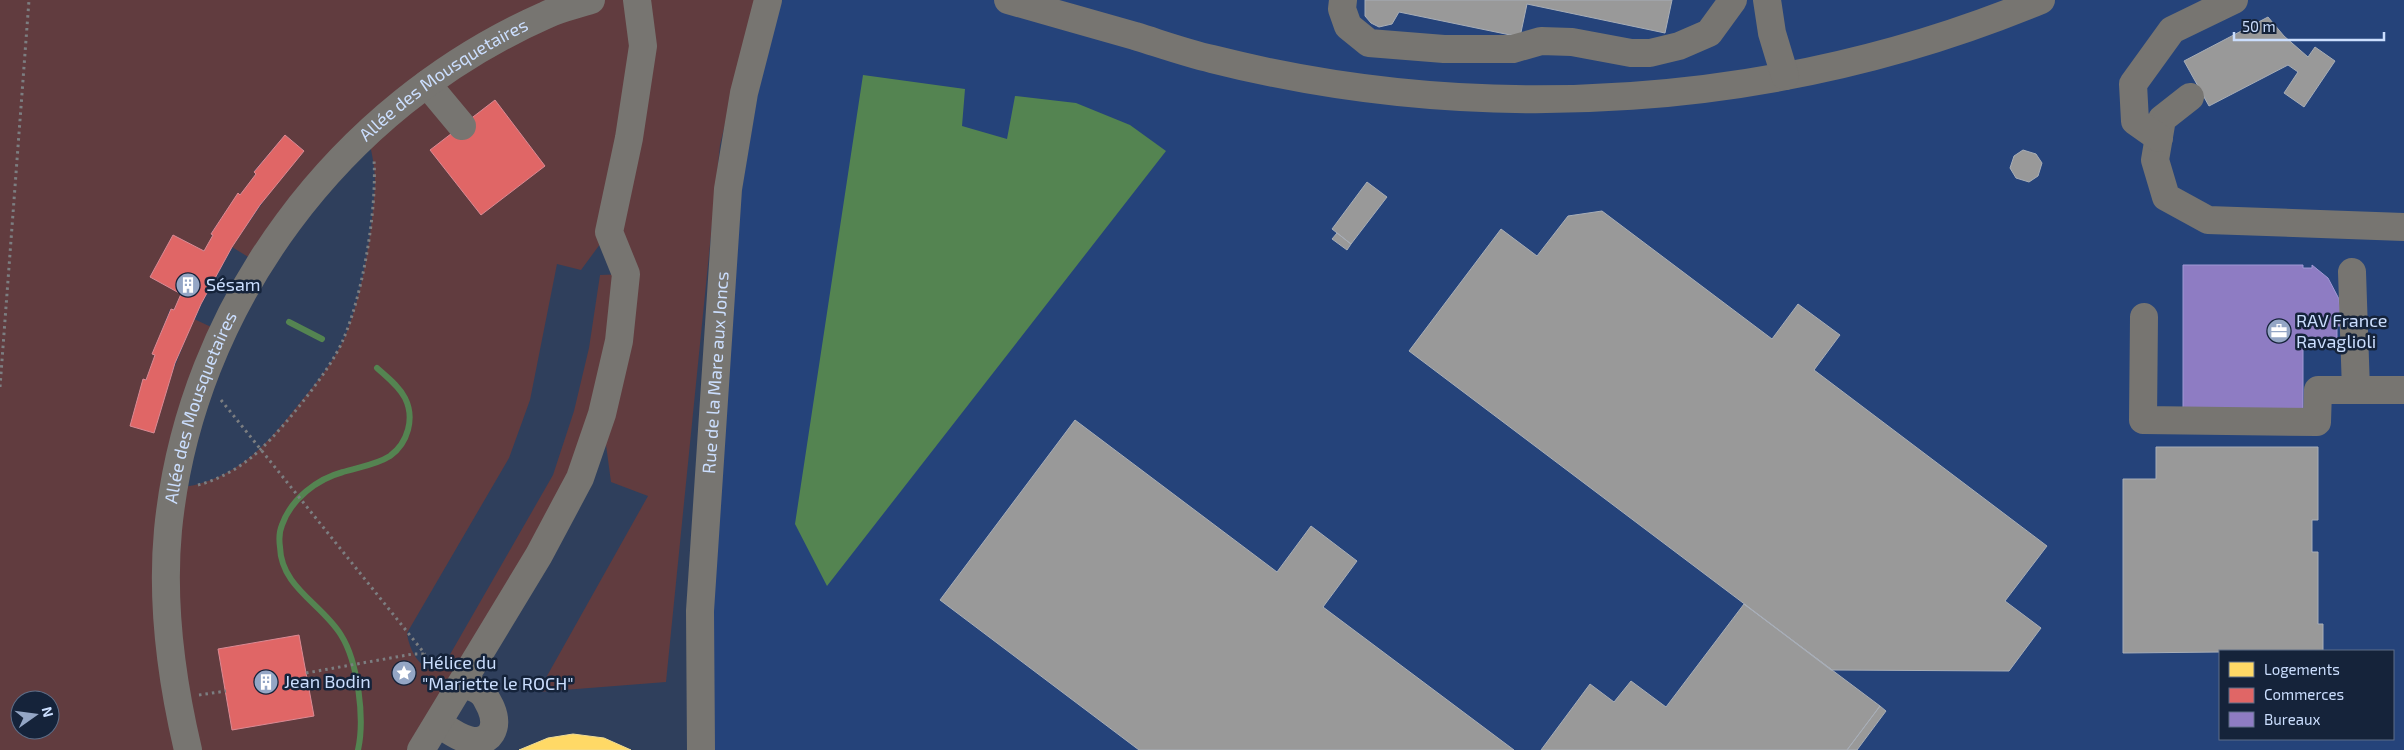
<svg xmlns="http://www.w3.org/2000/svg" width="2404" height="750" font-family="'Exo 2',sans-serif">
<rect width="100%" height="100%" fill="#2f3f5c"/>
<path fill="#25437a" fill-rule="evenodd" d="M768 0H2404V750H701L714 389ZM2220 651H2393V739H2220Z"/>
<path fill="#613c3f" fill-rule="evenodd" d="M0 0H755L720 145 666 682 538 692 648 496 611 482 602 415 421 750H0ZM367 133C371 149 375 165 375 182 373 228 362 299 343 341 333 362 317 382 302 400 267 445 235 482 176 488L222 332 194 319 167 386 146 380 155 355 153 353 170 309 174 310 181 294 150 277 173 235 204 251 213 235 211 233 238 194 240 195 256 174 254 171 285 135 304 151 273 188 232 247 258 263ZM609 232 625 274 600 275 589 348 574 411 553 475 448 658 439 671C420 671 409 650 407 633L509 458 530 400 557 264 581 270ZM20 700H50V730H20Z"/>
<path fill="#548451" d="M863 75 965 89 962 126 1007 139 1015 96 1076 103 1130 125 1166 151 827 586 795 524Z"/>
<path fill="#ffd966" stroke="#efda94" d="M573 734 604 738 631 750H519L548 738Z"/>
<path fill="#e06666" stroke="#da8a94" d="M495 100 545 166 481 215 430 150Z
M285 135 304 151 260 205 232 247 201 304 175 363 154 433 130 426 143 379 146 380 155 355 152 354 171 309 174 310 181 294 150 277 173 235 204 251 213 235 211 234 238 193 240 195 256 174 254 172Z
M299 635 314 716 232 730 218 649Z"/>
<path fill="#8e7cc3" stroke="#a099d5" d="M2183 265H2303V268H2312V265L2328 278 2339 299 2341 326H2337V344H2312V347H2303V415H2183Z"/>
<path fill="#999" stroke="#a8aeb7" d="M1365 0H1672L1665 33 1527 4 1520 37 1399 12 1392 24 1379 27 1371 23 1365 16Z
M2268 17 2284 36 2308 57 2315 47 2335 61 2304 107 2284 93 2298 72 2288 65 2209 106 2184 61Z
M2023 150 2036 154 2042 163 2038 176 2029 182 2016 178 2010 168 2014 156Z
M1367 182 1387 197 1351 244 1332 229Z
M1602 211 1772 339 1798 304 1840 335 1814 370 2047 546 2005 601 2041 628 2009 671 1832 670 1409 351 1501 229 1537 256 1568 216Z
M1337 233 1351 244 1347 250 1332 239Z
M1075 420 1277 572 1311 526 1357 561 1323 607 1514 750H1139L940 600Z
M2156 447H2318V520H2312V552H2318V624H2323V651L2123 653V479H2156Z
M1744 604 1880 706 1847 750H1541L1590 684 1614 702 1631 681 1666 707Z
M1744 604 1832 670H1831Z
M1880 706 1886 711 1857 750H1847Z"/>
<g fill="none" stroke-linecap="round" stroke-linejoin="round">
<path stroke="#548451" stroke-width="6" d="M289 322 322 339
M358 750C365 719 358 662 341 635 322 604 281 587 280 547 279 540 279 532 282 525 291 499 317 479 343 472 359 467 376 465 390 456 408 443 415 418 405 398 399 386 387 377 377 368"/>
<path stroke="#7c7e81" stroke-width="3" stroke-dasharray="2.5 4" stroke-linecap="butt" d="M0 387 29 0
M221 400 425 654
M198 485C221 479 243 466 261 449 285 426 330 371 343 340 363 294 377 210 374 160
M306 673 413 654H425
M199 695 226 691"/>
<g stroke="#777571" stroke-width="28">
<path d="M1008 0C1050 12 1093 24 1135 36 1161 44 1186 53 1212 59 1485 128 1781 108 2041 0"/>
<path d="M1343 0 1342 9 1348 26 1369 43 1444 49H1513L1541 41 1572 42 1631 53H1650L1679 46 1709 33 1733 0"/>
<path d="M1767 0 1772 33 1785 76"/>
<path d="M427 84 462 126"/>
<path d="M2190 97 2162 119 2155 160 2166 197 2208 220 2404 227"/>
<path d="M2159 138 2135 121 2133 84 2172 30 2234 0"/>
<path d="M2352 272 2356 390"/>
<path d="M2144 317 2143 420 2317 422 2318 390H2404"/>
<path d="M438 723C447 729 457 737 469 740 491 745 499 727 491 708 489 704 485 695 481 692 476 688 468 686 463 684"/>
<path id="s1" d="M188 750C171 678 161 605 168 530 190 305 340 106 546 15 560 8 576 5 591 0"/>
<path d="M421 750 539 555 580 478 602 414 619 341 626 274 609 232 629 138 643 46 637 0"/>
<path id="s2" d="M701 750 700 611 728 189 744 93 768 0"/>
</g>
</g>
<defs>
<symbol id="building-disc" viewBox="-11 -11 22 22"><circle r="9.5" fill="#94a6c5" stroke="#15233a"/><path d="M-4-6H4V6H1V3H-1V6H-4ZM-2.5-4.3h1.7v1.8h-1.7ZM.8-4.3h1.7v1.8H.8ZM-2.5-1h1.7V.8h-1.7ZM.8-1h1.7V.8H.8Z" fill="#fff"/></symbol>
<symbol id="office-disc" viewBox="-11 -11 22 22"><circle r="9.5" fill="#94a6c5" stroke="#15233a"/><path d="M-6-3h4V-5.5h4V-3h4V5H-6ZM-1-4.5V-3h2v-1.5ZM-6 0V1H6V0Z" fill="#fff"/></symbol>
<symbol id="sight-disc" viewBox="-11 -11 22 22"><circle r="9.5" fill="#94a6c5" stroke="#15233a"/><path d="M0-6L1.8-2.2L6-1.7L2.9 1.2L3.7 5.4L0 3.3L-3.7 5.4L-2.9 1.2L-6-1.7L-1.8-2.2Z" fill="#fff"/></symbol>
</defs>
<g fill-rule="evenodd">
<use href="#building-disc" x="174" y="271" width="28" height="28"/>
<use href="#office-disc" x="2265" y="317" width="28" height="28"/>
<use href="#sight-disc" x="390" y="659" width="28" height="28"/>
<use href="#building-disc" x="252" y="668" width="28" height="28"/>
</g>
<g text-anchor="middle" stroke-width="5" stroke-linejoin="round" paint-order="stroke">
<g font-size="18" fill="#cbdefe" stroke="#15233a">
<text dy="6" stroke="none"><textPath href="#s1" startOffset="769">Allée des Mousquetaires</textPath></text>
<text dy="6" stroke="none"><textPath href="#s2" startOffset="378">Rue de la Mare aux Joncs</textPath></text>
<text dy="6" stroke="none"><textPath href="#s1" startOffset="349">Allée des Mousquetaires</textPath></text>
</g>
<g font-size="18" fill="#cbdefe" stroke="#15233a" text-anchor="start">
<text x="206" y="291">Sésam</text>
<text x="2296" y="327">RAV France<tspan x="2296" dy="21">Ravaglioli</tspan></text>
<text x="422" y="669">Hélice du<tspan x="422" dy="21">"Mariette le ROCH"</tspan></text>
<text x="284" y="688">Jean Bodin</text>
</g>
</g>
<rect x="2219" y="650" width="175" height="90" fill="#15233a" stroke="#5e6e88"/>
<rect x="2229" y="662" width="25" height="15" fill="#ffd966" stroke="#5e6e88"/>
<text x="2264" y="675" font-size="15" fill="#cbdefe">Logements</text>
<rect x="2229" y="688" width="25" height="15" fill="#e06666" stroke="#5e6e88"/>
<text x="2264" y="700" font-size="15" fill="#cbdefe">Commerces</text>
<rect x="2229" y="712" width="25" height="15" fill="#8e7cc3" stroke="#5e6e88"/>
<text x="2264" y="725" font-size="15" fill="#cbdefe">Bureaux</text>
<g transform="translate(35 715) rotate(76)"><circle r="24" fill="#15233a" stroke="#5e6e88"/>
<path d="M0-4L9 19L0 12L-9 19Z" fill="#94a6c5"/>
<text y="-8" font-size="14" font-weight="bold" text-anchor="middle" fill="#cbdefe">N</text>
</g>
<path d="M2234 32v8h150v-8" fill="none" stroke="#cbdefe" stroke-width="2.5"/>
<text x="2242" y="32" font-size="15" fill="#cbdefe" stroke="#15233a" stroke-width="4" paint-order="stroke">50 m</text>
</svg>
